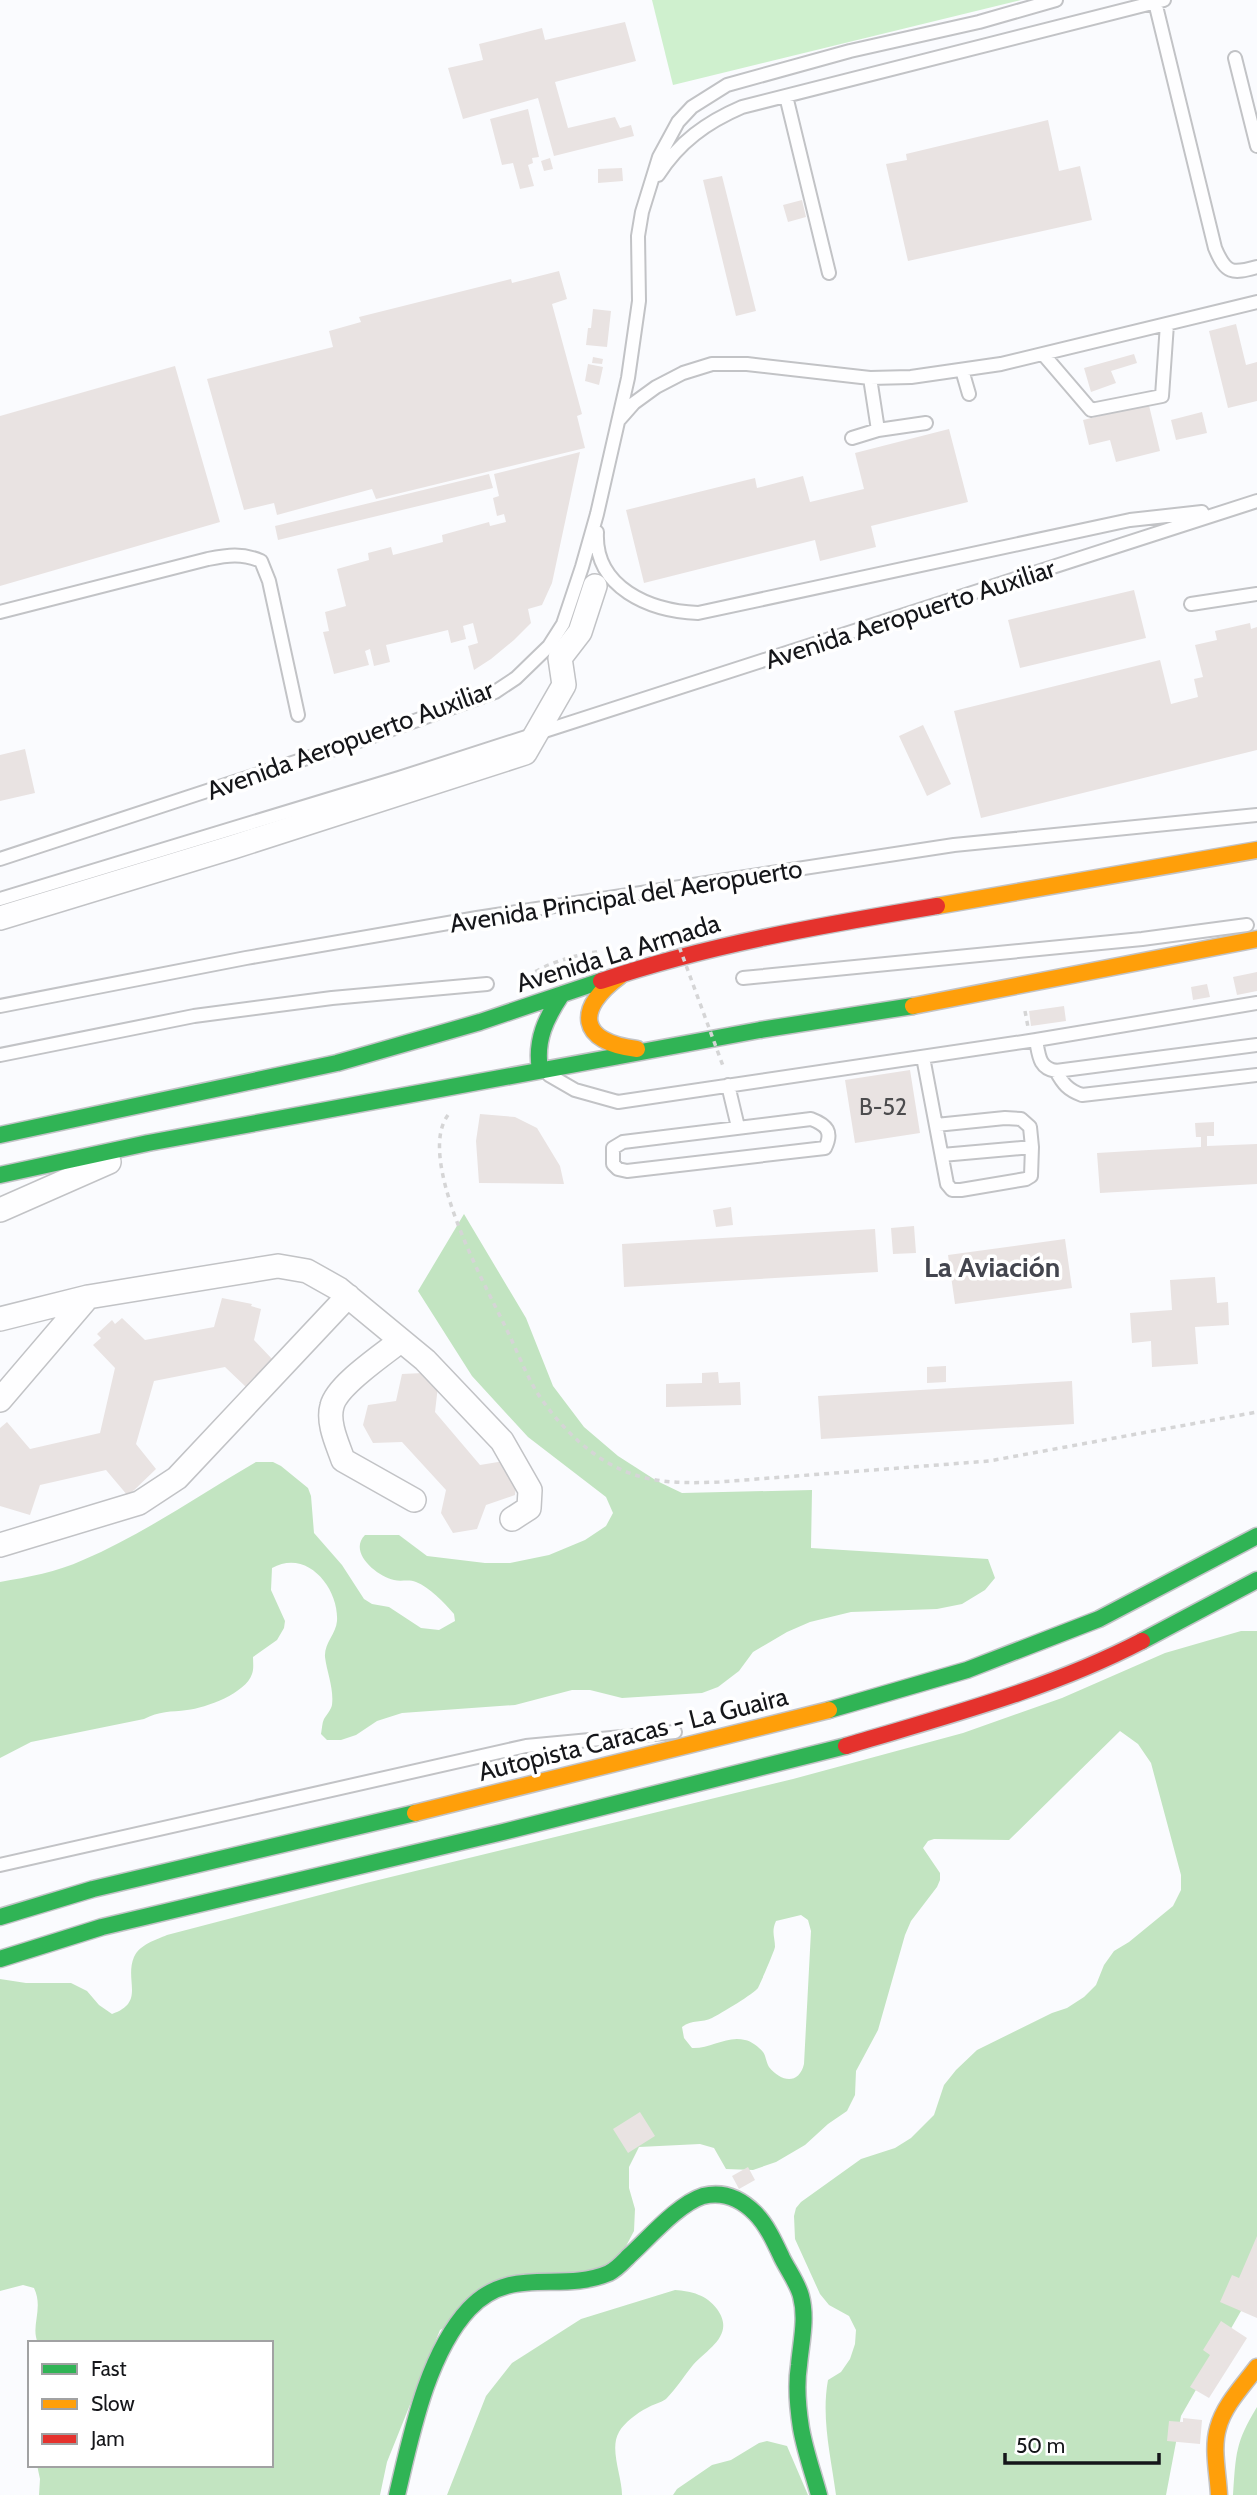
<svg xmlns="http://www.w3.org/2000/svg" width="1257" height="2495" font-family="Cabin,sans-serif">
<rect width="100%" height="100%" fill="#fafbfe"/>
<path fill="#cff0ce" d="M652 0H1021L673 85Z"/>
<path fill="#c2e4c1" fill-rule="evenodd" d="M464 1214 526 1318 553 1386 584 1427 618 1456 657 1481 682 1493 812 1490 811 1548 988 1559 995 1578 985 1590 962 1604 937 1609 851 1612 810 1622 787 1632 753 1652 739 1671 718 1687 702 1693 622 1698 590 1690H572L515 1705 402 1713 377 1721 356 1735 341 1740H327L321 1734C322 1729 322 1723 324 1719 327 1714 331 1710 332 1705 334 1688 327 1673 325 1657 324 1643 336 1634 337 1621 339 1588 307 1548 272 1568L271 1590 285 1621 284 1628 277 1640 253 1657C253 1662 254 1669 252 1674 246 1693 206 1708 187 1710 171 1712 159 1711 144 1719L31 1742 0 1758V1582C28 1577 57 1572 83 1560 144 1534 199 1495 256 1462H273L281 1466 308 1488 311 1496 314 1533 342 1565 364 1599 372 1604 389 1607 421 1628 439 1630 455 1621 454 1614C444 1602 429 1587 416 1582 409 1579 401 1582 394 1580 376 1576 348 1552 365 1535H399L427 1556 485 1563H510L549 1555 585 1540 606 1526 613 1513 606 1497 528 1437 472 1376 418 1291Z
M1241 1631H1257V2283L1181 2416 1166 2495H836C831 2457 821 2418 828 2380L841 2372 850 2359 855 2344 856 2330 849 2316 829 2305 820 2294 795 2239 794 2216 796 2208 801 2202 861 2159 895 2148 911 2138 934 2115 944 2085 956 2070 977 2050 1052 2013 1067 2008 1084 1997 1096 1985 1104 1965 1114 1951 1129 1942 1173 1906 1181 1890V1875L1151 1763 1138 1744 1120 1731 1009 1840 934 1839 928 1841 923 1848 940 1873V1880L937 1887 911 1921 905 1935 878 2030 856 2071 855 2095 847 2111 828 2124 805 2145 776 2162 753 2170 726 2169 714 2148 700 2144 639 2147 629 2167V2188L635 2209 634 2231 615 2267 531 2277 440 2330 387 2462 380 2495H39L40 2479 37 2465H271V2343H38C30 2326 44 2309 34 2288L23 2285 0 2291V1979L26 1983H71L87 1991 99 2005 112 2014C146 2002 124 1981 134 1957 140 1944 156 1940 167 1935L366 1883 793 1779 963 1733 1062 1698 1165 1653ZM801 1915 808 1920 811 1931 804 2064C799 2085 781 2082 769 2067 766 2062 766 2056 763 2052 759 2047 751 2041 745 2040 727 2035 710 2049 692 2048L684 2038 682 2027C692 2019 702 2023 712 2018 720 2014 755 1993 758 1988 761 1982 774 1952 775 1947 775 1937 771 1932 776 1921Z
M675 2290C691 2291 707 2295 717 2309 736 2335 707 2349 693 2365 684 2376 676 2389 666 2399 661 2403 653 2404 647 2408 637 2413 624 2423 619 2432 609 2449 622 2476 622 2495H447L486 2396 512 2363 581 2319Z
M1257 2407V2495H1233C1236 2454 1235 2443 1257 2407Z
M767 2441 787 2446 808 2495H673L677 2489 712 2465 731 2460 759 2443Z"/>
<path fill="#e9e3e2" d="M625 22 636 61 555 82 568 128 615 117 620 128 631 125 634 136 554 156 538 98 463 119 448 68 483 60 479 44 542 28 545 40Z
M528 109 539 157 532 158 533 163 528 165 534 186 520 189 513 163 502 165 490 119Z
M1048 120 1059 171 1080 166 1092 220 908 261 886 164 907 160 906 154Z
M550 158 553 169 544 171 541 161Z
M622 168 623 181 598 183V169Z
M722 176 756 311 736 316 703 180Z
M802 200 806 217 788 222 783 205Z
M559 271 567 299 552 304 582 414 577 416 585 448 376 499 372 489 277 515 274 503 244 510 207 379 333 347 329 331 361 322 359 317 511 279 512 283Z
M593 309 611 311 607 347 586 345 588 328H591Z
M1236 324 1246 365 1257 362V401L1228 408 1209 331Z
M1134 354 1137 363 1111 371 1116 383 1091 392 1084 368Z
M593 357 603 359 602 364 592 363Z
M588 364 603 367 599 385 585 381Z
M175 366 220 522 0 586V416Z
M1146 393 1160 451 1116 462 1110 440 1089 445 1083 420 1128 409 1125 398Z
M1202 412 1207 433 1176 440 1171 420Z
M949 429 968 502 871 526 876 547 820 561 815 540 644 583 626 510 755 478 757 488 803 476 810 502 864 489 855 453Z
M580 452 552 583 542 605 528 609 531 623 514 640 491 659 474 670 468 646 478 643 473 623 463 626 466 639 451 643 448 630 386 645 390 662 374 666 370 649 365 651 369 665 334 674 323 632 329 631 325 612 346 606 337 569 369 560 368 553 391 547 393 555 443 542 442 535 489 522 490 526 506 522 504 514 497 516 493 498 499 496 494 474Z
M489 474 493 488 278 540 275 526Z
M1134 590 1146 638 1020 668 1008 620Z
M1250 623 1251 629 1257 627V750L981 818 954 711 1160 660 1171 704 1198 697 1194 679 1203 677 1195 645 1217 640 1215 631Z
M923 725 951 784 927 796 899 736Z
M25 749 35 793 0 801V755Z
M1257 972V991L1237 995 1233 977Z
M1207 984 1210 997 1193 1000 1191 987Z
M1064 1006 1066 1021 1031 1026 1029 1011Z
M910 1070 920 1133 855 1143 845 1080Z
M480 1114 515 1117 537 1128 560 1166 564 1184 479 1183 476 1141Z
M1214 1122V1136H1207V1146L1257 1144V1184L1100 1193 1097 1153 1201 1147V1137H1196L1195 1123Z
M731 1207 733 1225 716 1227 713 1210Z
M914 1226 916 1253 893 1254 891 1228Z
M875 1229 878 1272 624 1287 622 1244Z
M1065 1239 1072 1288 955 1304 948 1255Z
M1215 1277 1217 1303 1228 1302 1229 1325 1195 1327 1198 1364 1152 1367 1151 1341 1132 1343 1130 1313 1172 1310 1170 1280Z
M222 1298 252 1304 251 1306 261 1309 254 1340 274 1361 252 1383 246 1387 225 1367 154 1381 136 1444 156 1469 128 1496 106 1470 40 1485 30 1515 0 1506V1428L7 1422 30 1449 100 1433 115 1368 93 1345 101 1338 97 1334 112 1320 115 1324 122 1318 145 1340 214 1327Z
M946 1366V1382L927 1383V1367Z
M718 1372 719 1383 740 1382 741 1405 666 1407V1384L702 1383V1373Z
M423 1373 438 1386 435 1412 480 1465 504 1461 517 1476 515 1495 486 1505 477 1529 453 1533 441 1513 446 1490 402 1442 373 1443 363 1425 368 1405 396 1401 402 1374Z
M1072 1381 1074 1424 821 1439 818 1396Z
M640 2112 655 2136 628 2153 613 2129Z
M748 2167 755 2180 739 2189 732 2176Z
M1257 2236V2318L1220 2302 1232 2275 1239 2278Z
M1221 2321 1247 2338 1209 2398 1190 2387 1210 2355 1203 2350Z
M1183 2418 1202 2420 1200 2444 1167 2441 1169 2421 1183 2422Z"/>
<g fill="none" stroke-linecap="round" stroke-linejoin="round">
<defs>
<path id="lane" d="M1155 2 1215 248C1226 274 1232 274 1257 267
M1235 58 1257 146
M786 96 829 273
M658 175C679 142 707 122 742 107L1164 0
M1043 354 1091 410 1162 396 1167 324
M962 370 969 394
M870 378 878 430 926 423
M619 420 634 403 656 387 683 373 712 364H747L870 378 911 377 1001 364 1257 302
M852 438 878 430
M597 532C594 588 650 611 698 613L1130 520 1202 512
M1191 604 1257 594
M0 612 208 559C228 555 242 553 261 561L269 581 298 715
M0 859 359 741 495 692 516 678 549 646 563 624 582 567 597 514 628 378 639 301 638 236 642 212 659 157 678 122 692 107 727 85 850 51 979 22 1056 0
M0 899 399 778 1257 501
M743 978 1142 939 1247 925
M0 1006 246 958 477 918 954 845 1257 815
M1036 1040C1039 1056 1039 1068 1056 1071L1257 1045
M0 1055 194 1016 332 998 487 984
M923 1057 947 1184 952 1190H961L1026 1179 1031 1176 1032 1147 1030 1127 1021 1119 1005 1118 936 1125
M1056 1071C1063 1084 1068 1090 1082 1095L1257 1075
M549 1075 575 1090 618 1102 1036 1040 1257 1003
M728 1085 738 1127
M811 1119C827 1125 833 1132 825 1148L627 1171 618 1169 613 1164V1148L623 1142Z
M942 1155 1032 1147
M0 1865 526 1746 675 1732"/>
<path id="street" d="M0 918 233 847 525 753 564 685 560 658 580 632 595 586
M0 1210 109 1162
M0 1319 88 1297 278 1266 307 1271 339 1289 425 1360 502 1441 530 1490 529 1508 512 1519
M400 1341C383 1355 337 1385 332 1406 327 1423 338 1445 343 1460L414 1500
M0 1400 88 1297
M0 1545 139 1503 177 1478 348 1296"/>
<path id="fast" d="M540 1070C535 1040 546 1018 562 994
M0 1135 337 1063 480 1022 601 981
M0 1175 148 1143 760 1030 913 1006
M1142 1641 1257 1580
M829 1710 967 1670 1099 1619 1257 1536
M0 1917 93 1889 415 1813
M0 1959 102 1927 503 1832 846 1746
M397 2495C411 2436 427 2354 469 2309 511 2264 560 2294 609 2273 617 2269 623 2262 629 2256 649 2238 678 2204 703 2196 723 2191 740 2198 755 2213 767 2225 775 2243 782 2258 788 2270 798 2284 801 2296 807 2319 801 2342 799 2365 796 2384 798 2409 801 2428 805 2451 813 2473 819 2495"/>
<path id="slow" d="M937 906 1257 850
M620 976C575 1009 578 1042 637 1049
M913 1006 1257 939
M415 1813 829 1710
M1219 2495C1218 2473 1212 2449 1218 2428 1224 2405 1243 2386 1257 2367"/>
<path id="jam" d="M601 981C710 944 824 925 937 906
M846 1746C946 1716 1050 1689 1142 1641"/>
</defs>
<use href="#lane" stroke="#c2c3c6" stroke-width="16"/>
<use href="#street" stroke="#c2c3c6" stroke-width="26"/>
<use href="#fast" stroke="#c2c3c6" stroke-width="19"/>
<use href="#slow" stroke="#c2c3c6" stroke-width="19"/>
<use href="#jam" stroke="#c2c3c6" stroke-width="19"/>
<path stroke="#d5d5d6" stroke-width="3.5" stroke-dasharray="5 5" stroke-linecap="butt" d="M527 977C548 962 576 955 601 951
M1025 1011 1028 1027
M448 1115C416 1158 483 1281 504 1324 515 1346 524 1370 536 1391 551 1414 571 1437 593 1453 633 1483 672 1484 719 1482L989 1461 1257 1412"/>
<use href="#lane" stroke="#fefeff" stroke-width="12"/>
<use href="#street" stroke="#fefeff" stroke-width="23"/>
<use href="#fast" stroke="#30b455" stroke-width="16"/>
<use href="#slow" stroke="#ff9f0a" stroke-width="16"/>
<use href="#jam" stroke="#e5322d" stroke-width="16"/>
<path stroke="#d5d5d6" stroke-width="3.5" stroke-dasharray="5 5" stroke-linecap="butt" d="M676 938 723 1066"/>
</g>
<g text-anchor="middle" stroke-width="7" stroke-linejoin="round" paint-order="stroke">
<g font-size="23" fill="#4c4c4e">
<text x="883" y="1115">B-52</text>
</g>
<g font-size="26" fill="#15161a" stroke="#fff">
<text transform="translate(910 614) rotate(-18)" y="9">Avenida Aeropuerto Auxiliar</text>
<text transform="translate(350 740) rotate(-20)" y="9">Avenida Aeropuerto Auxiliar</text>
<text transform="translate(626 896) rotate(-9)" y="9">Avenida Principal del Aeropuerto</text>
<text transform="translate(618 953) rotate(-17)" y="9">Avenida La Armada</text>
<text transform="translate(633 1734) rotate(-14)" y="9">Autopista Caracas - La Guaira</text>
</g>
<g font-size="28" font-weight="bold" fill="#43454e" stroke="#fff">
<text x="992" y="1277">La Aviación</text>
</g>
</g>
<rect x="28" y="2341" width="245" height="126" fill="#ffffff" stroke="#a1a2a3" stroke-width="2"/>
<rect x="42" y="2364" width="35" height="10" fill="#30b455" stroke="#a1a2a3" stroke-width="2"/>
<text x="91" y="2376" font-size="21" fill="#15161a">Fast</text>
<rect x="42" y="2399" width="35" height="10" fill="#ff9f0a" stroke="#a1a2a3" stroke-width="2"/>
<text x="91" y="2411" font-size="21" fill="#15161a">Slow</text>
<rect x="42" y="2434" width="35" height="10" fill="#e5322d" stroke="#a1a2a3" stroke-width="2"/>
<text x="91" y="2446" font-size="21" fill="#15161a">Jam</text>
<path d="M1005 2453v10h154v-10" fill="none" stroke="#15161a" stroke-width="3.5"/>
<text x="1016" y="2453" font-size="21" fill="#15161a" stroke="#ffffff" stroke-width="5" paint-order="stroke">50 m</text>
</svg>
